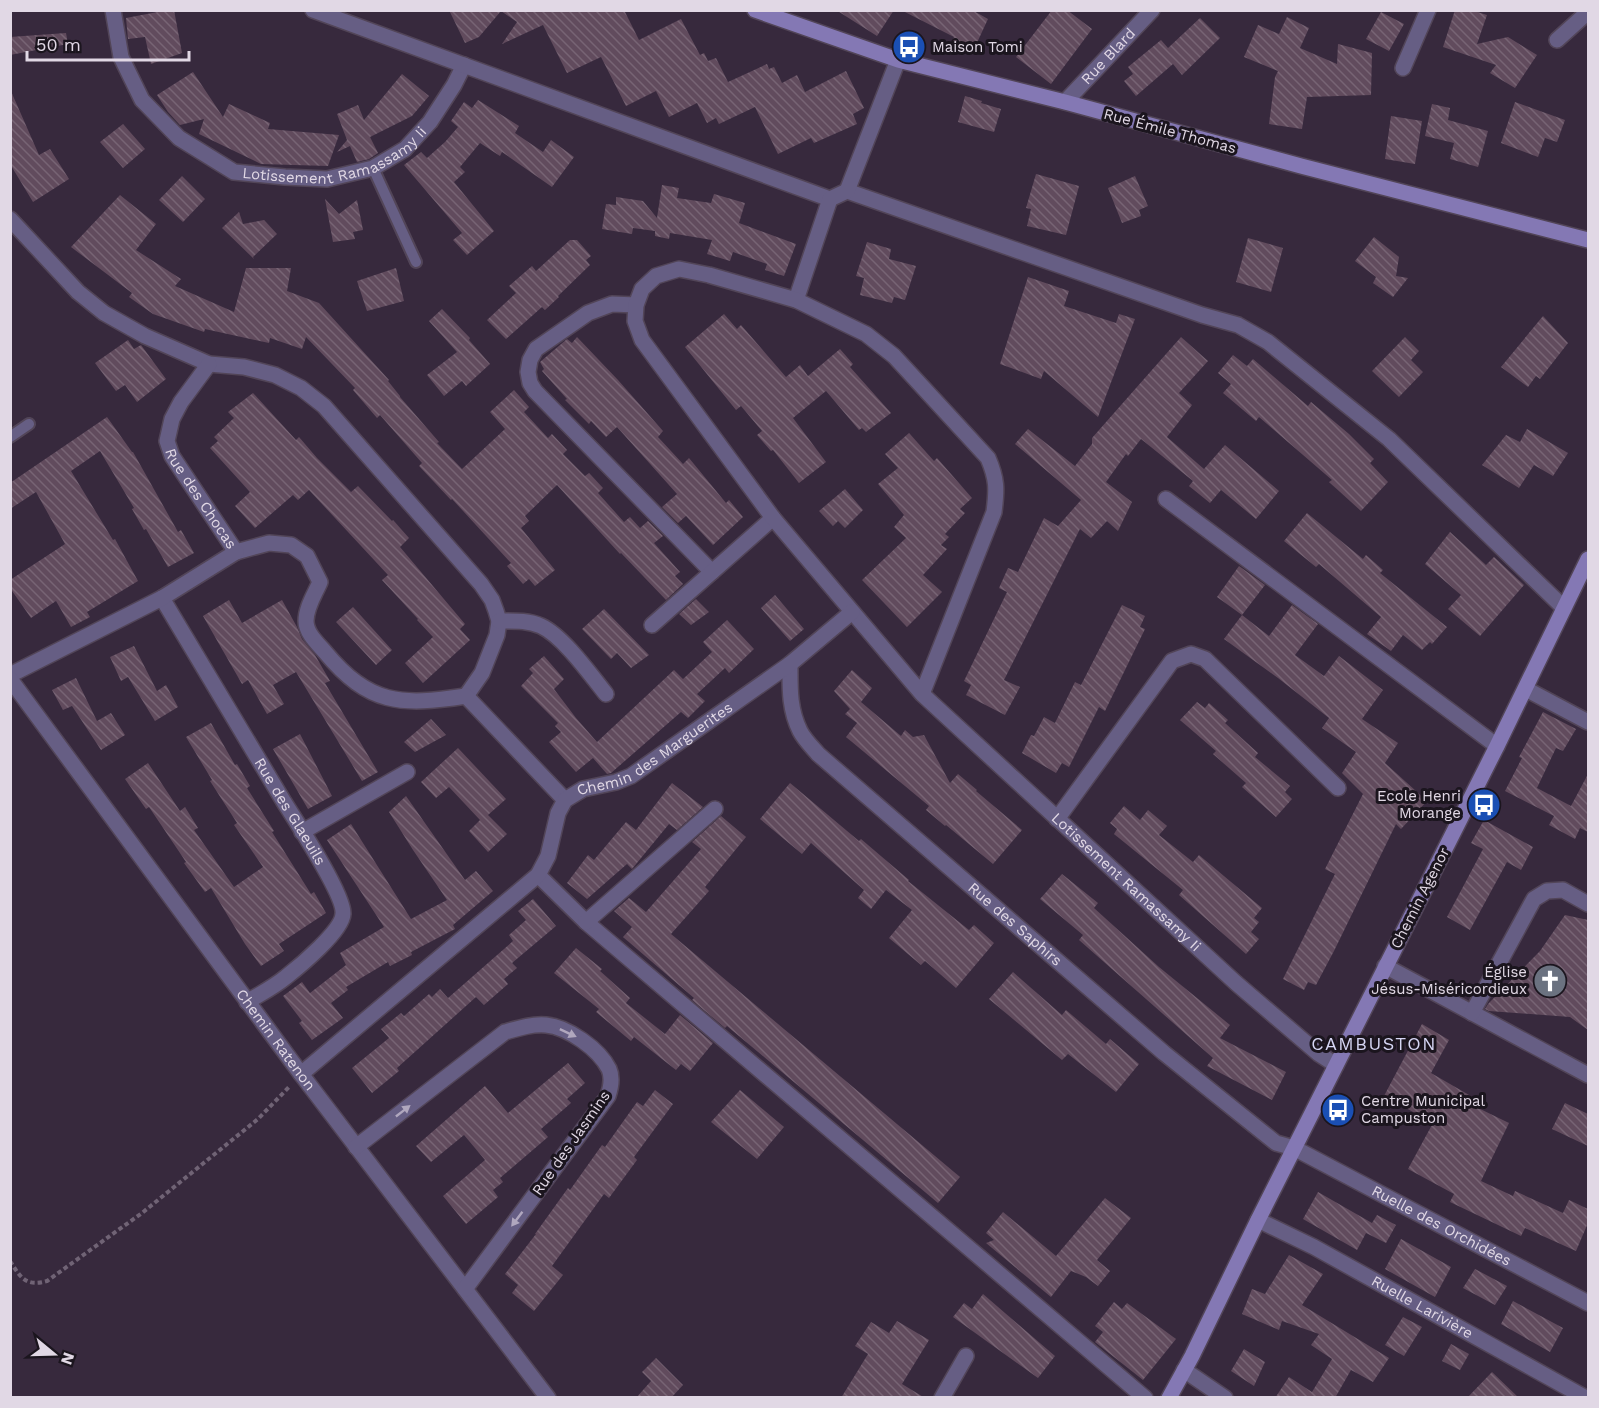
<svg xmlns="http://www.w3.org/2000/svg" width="1599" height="1408" font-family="'Work Sans',sans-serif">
<defs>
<pattern id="building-back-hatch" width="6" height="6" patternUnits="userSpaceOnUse" patternTransform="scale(1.5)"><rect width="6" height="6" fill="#614b5d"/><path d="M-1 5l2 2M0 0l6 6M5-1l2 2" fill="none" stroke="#776474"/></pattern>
</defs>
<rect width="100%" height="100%" fill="#37293d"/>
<path fill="url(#building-back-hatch)" d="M168 10H174L182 53 151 64 145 37 128 39 126 18Z
M449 10H624L639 40 681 19 700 55 704 53 708 61 716 58 728 82 767 64 769 69 774 67 782 83 797 75 805 92 846 71 864 108 853 114 857 124 814 143 811 138 778 154 755 107 719 124 716 118 707 123 697 103 669 117 656 91 626 106 601 57 567 73 543 25 502 44 517 22 501 11 479 37 465 43Z
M836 10H894L877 36Z
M901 10H972L988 19 975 47 970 45 969 48 952 41 954 37Z
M1052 10H1067L1092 29 1051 84 1016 57Z
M1455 10H1471L1487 15 1477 44 1508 37 1537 55 1515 88 1490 73 1496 65 1443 47Z
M1381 12 1404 24 1389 51 1366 39Z
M1287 17 1309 28 1300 48 1337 64 1338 44 1372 53 1371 95 1307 97 1302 129 1269 124 1275 77 1278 71 1244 57 1258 25 1279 34Z
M1200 18 1220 38 1182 75 1173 64 1136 96 1124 81 1133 74 1128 67 1161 40 1168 48Z
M66 33 68 44 10 55V37Z
M193 72 223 117 229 104 270 123 268 129 339 135 328 166 261 164 199 134 204 119 180 125 168 112 157 95Z
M402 74 429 96 412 116 370 137 378 153 369 159 357 162 350 146 337 152 347 140 337 114 358 105 364 120Z
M10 89 39 155 50 149 69 179 33 202 10 164Z
M965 96 982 101 981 103 1001 109 994 132 958 122Z
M478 100 519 126 515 133 543 152 551 140 574 157 552 187 502 152 500 156 480 143 460 167 465 172 454 182 494 231 467 255 453 240 462 233 404 165 421 152 427 158 445 142 458 127 451 121 464 102 472 108Z
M1515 102 1565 120 1557 142 1545 138 1538 157 1501 143Z
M1432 104 1450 108 1448 120 1488 131 1478 167 1450 159 1454 143 1425 136Z
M1391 116 1422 121 1415 164 1385 159Z
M123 124 145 149 123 168 100 142Z
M1036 174 1079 186 1066 235 1027 226 1031 209 1026 208Z
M182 176 205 199 183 222 159 200Z
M1135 176 1148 206 1139 210 1141 216 1122 223 1108 188Z
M662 185 679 188 677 198 711 203 714 194 745 203 739 223 796 244 784 276 765 270 767 264 733 252 730 261 707 254 712 240 670 233 669 239 655 236V231L633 228 632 234 602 229 606 204 616 205V197L643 201 657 218Z
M120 195 156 224 136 250 181 279 175 286 234 312 246 268H291L287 291 319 303 389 380 388 381 400 396V397L439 442 437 443 462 469 505 429 490 412 514 390 529 407 524 412 548 438 552 434 567 450 563 454 585 476 589 473 603 488 598 493 624 522 630 517 640 528 648 521 663 536 654 543 680 572 675 576 683 584 666 600 621 553 620 554 557 485 525 516 529 521 521 528 555 570 535 586 529 579 523 584 507 566 511 563 452 499 451 500 419 466 422 463 380 415 377 418 353 390 355 388 306 337 302 349 270 338 269 343 205 329 204 332 153 314 129 297 132 293 71 247Z
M325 199 339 214 357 200 363 230 353 232 355 239 333 242Z
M239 212 243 224 264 220 277 234 253 257 254 259 222 228Z
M1374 237 1399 257 1396 276 1408 278 1393 297 1373 283 1376 277 1355 261Z
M1248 238 1283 248 1271 292 1236 282Z
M570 240H577L591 256 586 260 590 265 558 296 559 297 545 310 542 307 506 339 487 320 516 293 509 286 532 266 536 271Z
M867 242 891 249 889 259 916 266 905 300 894 297 892 303 860 295 864 278 856 276Z
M396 268 404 301 367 311 357 281Z
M1028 277 1069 291 1064 306 1116 323 1119 314 1135 319 1098 417 1044 371 1041 379 1000 364Z
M442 309 470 338 469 340 490 364 466 386 462 381 444 396 427 375 457 352 429 321Z
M724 314 737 329 741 325 786 377 800 365 808 376 840 349 853 364 850 367 891 413 866 432 862 428 859 430 826 391 793 418 826 462 799 483 773 450 771 451 757 435 762 431 741 406 736 410 685 347Z
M1543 316 1568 343 1540 379 1536 376 1528 387 1501 367Z
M577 337 618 380 663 431 658 437 683 464 689 458 726 503 729 500 743 517 713 545 686 516 678 523 662 507 677 494 617 427 606 437 591 421 589 424 565 400 567 399 542 371 544 369 540 362 567 339 572 343Z
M1181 337 1208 361 1179 393 1192 405 1167 437 1204 469 1225 445 1279 491 1256 519 1221 490 1210 503 1189 486 1193 481 1141 439 1128 456 1126 454 1106 482 1132 502 1118 531 1107 521 1091 538 1080 529 1004 680 1020 687 1005 715 966 695 971 685 964 681 1007 592 999 588 1008 568 1018 572 1044 518 1058 526 1081 500 1015 444 1028 429 1075 466 1092 444V438Z
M1405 337 1419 351 1411 360 1423 372 1399 397 1372 371Z
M128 340 134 349 141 345 166 379 137 402 125 385 116 391 95 363Z
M1233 355 1247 366 1253 359 1308 406 1311 402 1349 434 1374 459 1370 463 1388 482 1361 511 1329 482 1332 480 1259 417 1256 421 1223 393 1231 384 1218 373Z
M253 393 296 440 299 437 317 458 351 492 358 486 392 521 393 520 409 538 400 547 465 624 460 629 470 640 423 683 405 663 433 637 417 620 418 619 382 580 388 575 309 490 298 500 293 495 255 528 235 506 250 492 210 448 218 441 214 437 234 418 228 412Z
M107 417 132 452H133L178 532 181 530 194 553 168 567 146 529 144 530 132 509 134 508 100 451 71 471 113 540 115 539 138 581 87 612 90 617 71 627 56 601 31 618 10 588V580L65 544 36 492 10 509V483Z
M1527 429 1568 453 1553 476 1534 465 1519 488 1482 465 1506 435 1520 442Z
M909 433 934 461 937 458 972 498 960 509 965 513 945 534 949 537 941 545 947 549 923 575 942 592 907 627 862 580 906 538 894 527 904 515 878 484 898 468 885 454Z
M845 489 863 510 845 528 838 521 833 526 819 511Z
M1307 513 1363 559 1366 555 1383 570 1380 573 1447 627 1432 644 1430 642 1422 650 1403 635 1391 651 1367 634 1381 617 1319 564 1316 567 1284 541Z
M1450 532 1486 565 1494 557 1524 585 1480 636 1448 609 1461 595 1425 564Z
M1239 566 1265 585 1242 615 1217 597Z
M775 595 804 629 790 641 761 608Z
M696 599 709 612 691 625 679 614Z
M229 600 242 623 282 600 297 627 302 639 315 655 330 681 325 683 378 772 362 781 296 672 273 685 284 704 267 714 248 680 242 684 203 616Z
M1122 605 1145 616 1140 627 1145 629 1105 711 1099 707 1069 767 1062 763 1056 773 1022 753 1031 735 1034 736 1044 717 1055 723 1075 682 1081 685Z
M1292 605 1318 624 1295 655 1324 676 1339 656 1383 690 1362 719 1398 743 1385 763 1427 801 1401 829 1396 824 1334 951 1316 985 1308 982 1304 990 1283 979 1335 874 1325 869 1363 794 1342 773 1356 752 1322 728 1329 718 1278 678 1224 639 1242 615 1269 636Z
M353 607 392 650 376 665 336 622Z
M604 609 649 655 631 668 617 653 611 659 582 629Z
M727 620 754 649 729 673 725 668 697 694 705 701 688 718 681 712 611 773 607 774 593 758 576 772 549 742 561 732 555 726 558 723 521 686 533 673 529 669 544 656 564 679 554 689 576 718 597 742 674 670 683 679 712 652 703 642Z
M134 646 157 691 166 685 178 707 155 721 128 677 121 681 110 657Z
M852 670 872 688 861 702 901 736 905 730 913 737 924 735 950 783 958 774 977 790 976 791 1022 830 993 864 946 825 945 826 926 810 929 806 846 737 857 723 845 714 850 709 834 691Z
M76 678 97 721 111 713 125 735 101 750 72 706 63 710 52 690Z
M1197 702 1205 708 1209 703 1228 720 1225 723 1258 753 1255 757 1290 786 1285 792 1292 799 1276 817 1242 787 1246 783 1213 754 1216 751 1180 720Z
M1543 712 1576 729 1563 751 1556 748 1537 788 1571 806 1588 774V832L1580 828 1575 839 1549 825 1554 816 1505 791 1522 758 1519 757Z
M431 719 446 735 415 752 404 742Z
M211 723 235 765 237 764 250 786 247 788 274 831 272 832 311 894 314 892 326 913 279 944 284 951 261 966 245 944 211 888 205 892 184 863 186 862 149 807 146 809 125 779 148 763 180 811 185 807 198 828 194 830 234 887 263 867 234 825 237 823 210 781 212 780 186 737Z
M300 734 332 796 308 809 273 749Z
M458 748 506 799 488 815 507 834 488 852 469 831 480 820 449 787 436 798 421 782Z
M672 783 703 807 677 830 669 824 632 869 627 864 587 899 567 883 588 855 594 860 626 822 636 830Z
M790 783 859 841 861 839 909 880 908 881 969 930 974 925 994 943 956 988 925 961 921 965 889 938 912 910 886 890 871 909 858 898 864 890 811 843 802 854 760 819Z
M406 796 465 880 476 871 493 891 453 925 455 929 411 952 412 955 390 966 388 962 346 987 348 990 331 1003 343 1018 312 1040 299 1023 302 1021 283 996 302 982 310 993 346 965 340 953 384 927 327 840 351 824 411 919 447 900 413 850 389 812Z
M1124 806 1140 820 1148 810 1167 826 1159 835 1193 862 1199 855 1262 908 1254 918 1259 922 1251 932 1259 939 1246 954 1179 895 1183 890 1114 834 1117 829 1110 823Z
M721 816 746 837 705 887 709 891 671 934 960 1177 938 1203 727 1026 725 1028 692 1000 694 998 623 937 632 927 614 911 629 898 646 912 701 849 692 842Z
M1484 820 1533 847 1521 870 1507 862 1470 930 1447 917 1483 849 1471 843Z
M1062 874 1098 903 1094 908 1159 967 1230 1025 1220 1038 1286 1072 1272 1100 1207 1066 1213 1058 1079 940 1083 935 1040 899Z
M533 899 556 926 512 963 517 968 504 979 508 984 484 1005 476 997 397 1068 399 1071 372 1093 352 1068 389 1038 381 1029 401 1013 404 1016 429 994 432 997 440 989 448 998 513 941 509 935 526 920 518 911Z
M1565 915 1588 920V1030L1570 1017 1489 1011 1485 1009 1488 1004 1540 951Z
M576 948 602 969 600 971 630 998 626 1003 665 1034 680 1015 713 1043 690 1071 681 1064 676 1070 634 1037 631 1041 596 1012 599 1009 554 973Z
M1013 972 1062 1015 1066 1010 1106 1044 1110 1039 1139 1064 1116 1092 1068 1054 1062 1060 989 999Z
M1422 1024 1449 1040 1431 1073 1476 1099 1472 1105 1509 1123 1481 1181 1513 1196 1515 1191 1563 1213 1569 1200 1588 1209V1223L1576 1251 1525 1228 1521 1236 1450 1202 1454 1194 1408 1169 1433 1123 1384 1096Z
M568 1063 585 1083 567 1099 571 1103 541 1129 548 1137 500 1178 503 1182 493 1190 498 1197 466 1224 443 1196 485 1160 464 1135 431 1162 416 1146 485 1086 508 1113Z
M655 1090 673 1104 634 1157 637 1160 609 1198 604 1194 552 1266 563 1275 534 1311 512 1293 518 1285 505 1274 536 1234H535L568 1188 570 1190 602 1145 605 1147 637 1102 643 1106Z
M740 1090 784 1127 757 1159 711 1122Z
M1565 1103 1588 1114V1146L1552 1129Z
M1318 1192 1372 1223 1377 1215 1396 1225 1386 1243 1366 1233 1357 1250 1303 1219Z
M1105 1198 1131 1218 1097 1260 1110 1271 1098 1286 1086 1277 1071 1271 1051 1297 986 1243 994 1240 986 1233 1003 1212 1056 1256Z
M1401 1239 1451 1267 1435 1297 1385 1269Z
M1289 1255 1323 1274 1302 1305 1389 1358 1373 1382 1351 1370 1335 1398H1275L1289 1377 1312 1392 1332 1359 1311 1345 1319 1334 1282 1321 1279 1330 1242 1314 1252 1289 1265 1294Z
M1475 1269 1507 1286 1495 1305 1463 1288Z
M983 1294 1055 1356 1038 1378 953 1317 964 1303 972 1309Z
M1513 1301 1563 1328 1550 1352 1501 1324Z
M1114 1302 1122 1309 1127 1303 1176 1339 1143 1380 1095 1342 1103 1332 1095 1326Z
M1403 1317 1422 1327 1404 1356 1385 1345Z
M897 1321 929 1340 902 1384 925 1398H841L868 1354 855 1346 871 1322 889 1333Z
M1451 1344 1469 1354 1460 1370 1442 1361Z
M1244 1349 1265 1362 1254 1386 1231 1371Z
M656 1358 683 1385 671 1398H636L651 1381 642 1372Z
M1492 1372 1519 1398H1467Z"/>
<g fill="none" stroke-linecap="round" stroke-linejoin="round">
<defs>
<path id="lane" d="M373 168 416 262
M10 437 29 424"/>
<g id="street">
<path id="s1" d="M113 10 121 57 142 100 179 138 234 172 285 177 327 179 373 168 405 149 430 122 454 85 464 65"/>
<path d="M313 10 830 199"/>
<path d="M1557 40 1588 12"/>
<path d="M1403 68 1428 10"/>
<path id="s2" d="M1065 102 1152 10"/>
<path d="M847 191 1202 315 1238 325 1268 342 1389 439 1564 608"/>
<path d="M10 219 78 292 104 313 145 336 209 364 244 367 275 375 301 388 324 406 481 584 492 600 496 611 499 621 497 635 482 673 466 696"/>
<path d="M796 300 830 199 847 191 898 60"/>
<path d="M636 305 612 304 588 313 536 349 530 360 528 372 530 383 535 391 712 572"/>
<path id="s3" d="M209 364 181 402 172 419 167 441 172 456 236 552 269 543 291 545 307 556 320 582C315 594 306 607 306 621 306 633 317 643 325 652 369 705 401 706 466 696L565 800"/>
<path d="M1166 499 1497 746"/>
<path id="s4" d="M162 598C202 666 243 734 284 802 296 821 345 896 343 914 342 931 300 966 286 977 274 987 260 994 247 1002"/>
<path d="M499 621C513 621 528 620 541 626 563 636 590 674 606 694"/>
<path d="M652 625 773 518"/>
<path id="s5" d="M790 664C790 687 789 709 800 731 804 739 812 747 818 754L1164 1053 1276 1143 1294 1148 1588 1303"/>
<path d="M10 675 162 598 236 552"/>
<path id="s6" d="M10 679 301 1074 548 1398"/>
<path d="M1526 689 1588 722"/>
<path id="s7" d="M922 694 994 512C997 489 997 479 988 458L894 356 866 334 796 300 709 275 679 269 656 276 642 289 636 305 635 321 642 340 773 518 922 694 1236 983 1319 1054 1336 1065"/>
<path d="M1057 819 1172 661 1191 654 1205 659 1338 788"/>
<path d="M302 832 407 772"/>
<path d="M538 875 586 922 1145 1398"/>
<path d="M586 922 715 809"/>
<path d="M1385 966 1588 1075"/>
<path d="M1472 1013 1534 899 1547 891 1563 890 1588 904"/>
<path id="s8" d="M301 1074 538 875 548 856 558 813 565 800 583 789 616 782 631 776 790 664 852 612"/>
<path d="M356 1147 505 1032C519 1028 531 1024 546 1025 568 1027 599 1049 609 1069 613 1078 611 1087 608 1096L465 1289"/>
<path id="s9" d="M1258 1220 1314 1247 1586 1398"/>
<path d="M1184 1370 1225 1398"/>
<path d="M942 1398 966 1356"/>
</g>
<path id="secondary" d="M755 10 898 60 1065 102 1301 166 1588 240
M1169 1398 1192 1356 1258 1220 1497 746 1588 559"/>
</defs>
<use href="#lane" stroke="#524558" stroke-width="14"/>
<use href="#street" stroke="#524558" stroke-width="18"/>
<use href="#secondary" stroke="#524558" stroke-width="18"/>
<path stroke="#706375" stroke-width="4" stroke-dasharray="4.5 3" stroke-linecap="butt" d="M10 1261C21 1278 26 1287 47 1281L142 1213 258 1119 290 1086"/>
<use href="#lane" stroke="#665e84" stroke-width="10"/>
<use href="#street" stroke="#665e84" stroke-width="15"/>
<use href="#secondary" stroke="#8478b4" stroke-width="15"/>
</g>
<defs><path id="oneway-solid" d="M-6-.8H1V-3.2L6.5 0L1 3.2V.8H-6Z" transform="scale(1.5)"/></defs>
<g fill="#b0a7be">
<use href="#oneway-solid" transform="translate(568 1033) rotate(25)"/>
<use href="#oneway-solid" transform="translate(403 1111) rotate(-38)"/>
<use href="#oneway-solid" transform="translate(517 1219) rotate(127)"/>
</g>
<defs>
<symbol id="bus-disc" viewBox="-11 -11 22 22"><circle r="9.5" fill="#1a4fb4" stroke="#1b151e"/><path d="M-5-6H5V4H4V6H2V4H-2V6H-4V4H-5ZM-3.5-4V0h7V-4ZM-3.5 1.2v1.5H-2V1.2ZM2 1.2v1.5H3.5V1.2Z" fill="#fff"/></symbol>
<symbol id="church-disc" viewBox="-11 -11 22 22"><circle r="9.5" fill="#6b7280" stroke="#1b151e"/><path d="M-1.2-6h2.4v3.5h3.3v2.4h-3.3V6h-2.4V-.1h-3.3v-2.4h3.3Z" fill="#fff"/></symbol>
</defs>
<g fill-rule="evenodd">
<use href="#bus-disc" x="890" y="28" width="38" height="38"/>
<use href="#bus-disc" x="1465" y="786" width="38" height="38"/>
<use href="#church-disc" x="1531" y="962" width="38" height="38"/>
<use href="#bus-disc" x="1319" y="1091" width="38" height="38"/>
</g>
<g text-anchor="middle" stroke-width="6" stroke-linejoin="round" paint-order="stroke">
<g font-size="15" fill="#e1d8e5" stroke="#1b151e" text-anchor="start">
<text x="932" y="52">Maison Tomi</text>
<text x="1461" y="801" text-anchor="end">Ecole Henri<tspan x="1461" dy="17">Morange</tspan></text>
<text x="1527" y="977" text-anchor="end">Église<tspan x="1527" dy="17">Jésus-Miséricordieux</tspan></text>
<text x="1361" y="1106">Centre Municipal<tspan x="1361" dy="17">Campuston</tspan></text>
</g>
<g font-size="15" fill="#e1d8e5" stroke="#1b151e">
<text dy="5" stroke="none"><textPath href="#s2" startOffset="63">Rue Blard</textPath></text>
<text transform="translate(1170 131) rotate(15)" y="5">Rue Émile Thomas</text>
<text dy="5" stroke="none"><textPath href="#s1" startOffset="320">Lotissement Ramassamy Ii</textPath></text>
<text dy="5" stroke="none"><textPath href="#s3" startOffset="156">Rue des Chocas</textPath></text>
<text dy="5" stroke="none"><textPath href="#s8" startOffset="494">Chemin des Marguerites</textPath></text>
<text dy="5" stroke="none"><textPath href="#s4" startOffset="249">Rue des Glaeuils</textPath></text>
<text dy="5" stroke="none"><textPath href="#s7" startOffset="1450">Lotissement Ramassamy Ii</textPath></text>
<text transform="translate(1420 898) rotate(-63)" y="5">Chemin Agenor</text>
<text dy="5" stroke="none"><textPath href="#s5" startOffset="358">Rue des Saphirs</textPath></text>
<text dy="5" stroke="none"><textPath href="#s6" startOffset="448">Chemin Ratenon</textPath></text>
<text transform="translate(571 1143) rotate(-55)" y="5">Rue des Jasmins</text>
<text dy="5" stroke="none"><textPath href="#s5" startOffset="884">Ruelle des Orchidées</textPath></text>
<text dy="5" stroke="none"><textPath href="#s9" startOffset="186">Ruelle Larivière</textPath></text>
</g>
<g font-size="18" letter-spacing="1.5" fill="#d6d6f4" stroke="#1b151e">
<text x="1374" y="1050">CAMBUSTON</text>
</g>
</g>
<rect width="1599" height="1408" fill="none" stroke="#e1d8e5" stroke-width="24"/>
<g transform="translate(54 1354) rotate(109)" stroke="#1b151e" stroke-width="4.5" paint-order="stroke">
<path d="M0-4.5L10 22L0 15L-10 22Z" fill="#e1d8e5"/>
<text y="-9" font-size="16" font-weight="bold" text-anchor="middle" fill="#e1d8e5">N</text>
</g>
<path d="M27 51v9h162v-9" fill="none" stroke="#e1d8e5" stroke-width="3"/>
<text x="36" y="51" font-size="18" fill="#e1d8e5" stroke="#1b151e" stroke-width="4.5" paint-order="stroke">50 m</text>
</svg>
